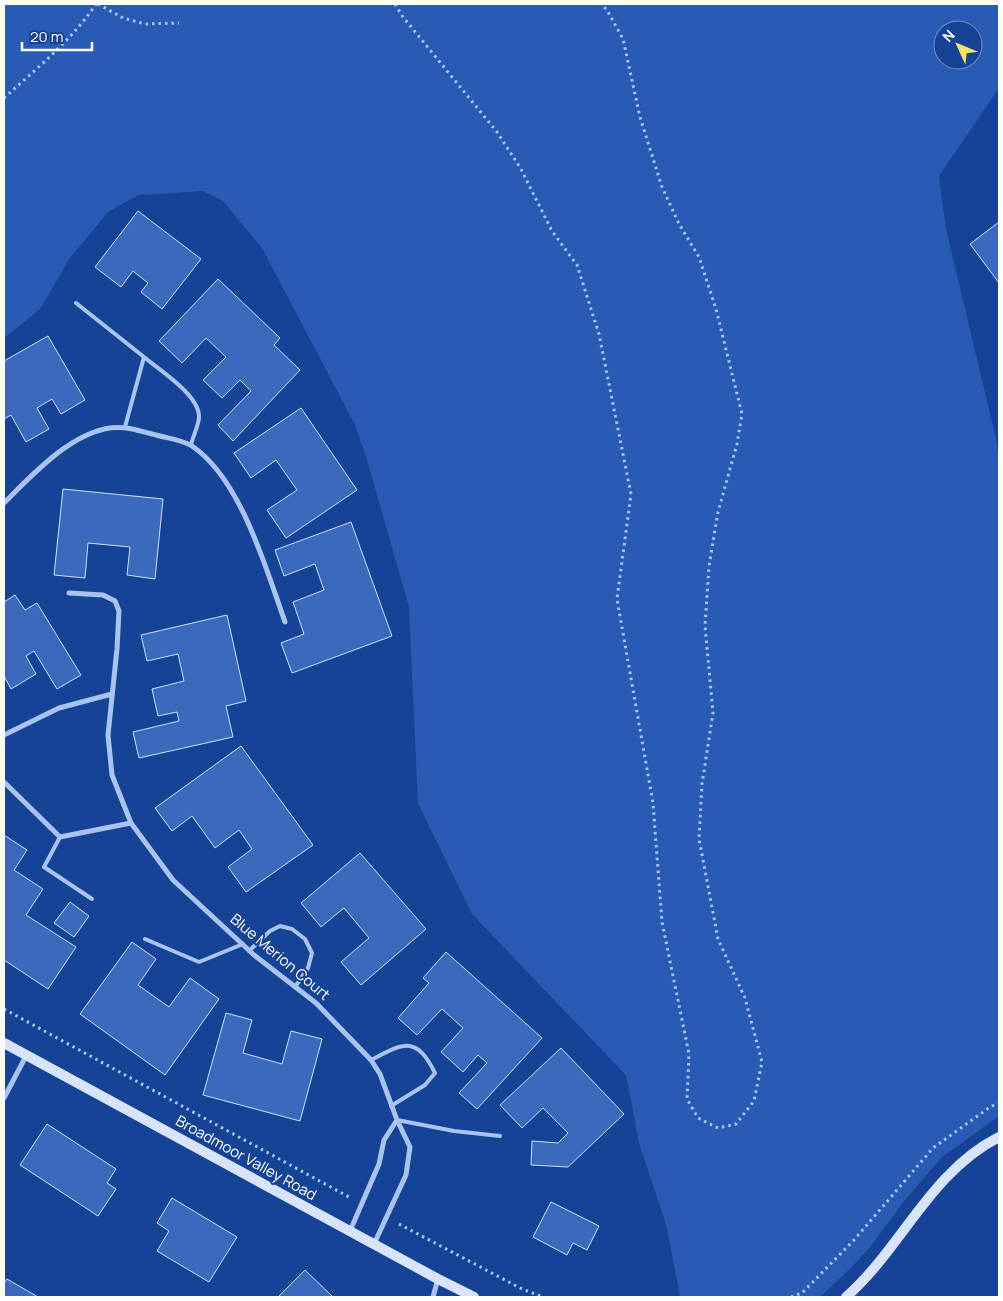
<svg xmlns="http://www.w3.org/2000/svg" width="1003" height="1301" font-family="Manrope,sans-serif">
<rect width="100%" height="100%" fill="#174396"/>
<path fill="#2a5bb4" fill-rule="evenodd" d="M4 4H999V88L939 176 946 229 996 439 999 462V1116L941 1158 905 1200 870 1247 852 1267 821 1296 818 1297H680L667 1227 639 1143 626 1075 472 914 418 803 409 607 365 453 354 423 262 248 223 201 203 191 139 195 109 211 70 258 40 309 4 338ZM943 30H973V60H943Z"/>
<path fill="#3b69bc" stroke="#d0e0fc" d="M138 211 201 259 162 309 141 292 148 283 133 271 121 287 95 267Z
M999 222V283L970 244Z
M218 279 280 338 274 345 300 370 233 441 218 425 251 391 240 380 222 398 203 380 226 357 206 338 182 363 159 341Z
M48 336 85 400 61 414 52 399 37 408 49 429 26 442 11 415 4 419V361Z
M301 408 357 490 286 538 267 510 297 490 276 460 251 478 234 453Z
M63 489 163 499 155 579 127 575 130 547 88 543 85 578 54 575Z
M351 522 392 636 292 673 281 643 304 634 293 602 324 590 315 564 284 576 275 550Z
M15 595 25 610 37 603 81 675 57 689 34 651 26 656 36 674 11 689 4 676V602Z
M227 615 246 701 226 706 233 737 139 758 133 732 179 721 177 712 158 716 152 689 184 681 178 654 147 661 141 635Z
M241 746 313 845 246 892 228 867 252 849 239 830 215 848 192 816 172 831 155 808Z
M4 835 27 850 14 870 43 889 26 915 76 947 48 989 4 960Z
M360 853 426 929 361 985 341 962 369 938 344 908 321 927 301 903Z
M70 902 89 916 74 937 54 923Z
M132 942 156 959 138 985 169 1007 190 978 219 999 165 1075 80 1014Z
M446 952 542 1038 477 1109 459 1093 487 1063 478 1055 463 1072 441 1052 463 1028 442 1009 417 1035 398 1018 429 983 423 978Z
M226 1013 252 1020 243 1053 282 1064 291 1031 322 1039 300 1121 203 1095Z
M561 1048 624 1114 568 1167 531 1165 532 1141 558 1143 568 1133 543 1108 522 1128 500 1105Z
M47 1124 116 1169 107 1183 116 1189 98 1216 20 1165Z
M172 1198 237 1237 209 1282 157 1251 169 1231 157 1223Z
M551 1202 599 1226 587 1250 573 1243 567 1255 533 1237Z
M305 1270 333 1297H278Z
M7 1279 38 1297H4V1283Z"/>
<g fill="none" stroke-linecap="round" stroke-linejoin="round">
<path stroke="#a9c3f1" stroke-width="3" stroke-dasharray="2.5 4" stroke-linecap="butt" d="M98 4 123 18 145 24 179 23
M395 4 403 17 497 132 521 169 552 231 577 265 599 334 631 494 617 599 653 803 662 922 689 1054 687 1099 698 1118 718 1128 736 1124 754 1101 762 1062 745 998 718 939 699 839 702 784 713 713 705 626 709 566 718 512 737 444 742 414 716 309 699 257 679 224 662 187 640 117 623 39 607 10 601 4
M4 98C36 69 72 40 96 4
M4 1009 349 1197
M399 1224 522 1289 543 1297
M791 1297 802 1293 854 1240 933 1148 990 1107 999 1103"/>
<path stroke="#a9c3f1" stroke-width="4" d="M76 303 144 357 125 427
M144 357C159 370 201 396 199 418 198 427 193 436 191 445
M60 837 44 867 92 899
M145 939 199 962 243 944
M249 951 270 931 280 926 292 929 305 939 312 953 308 968 295 987
M371 1060C379 1056 396 1046 404 1046 420 1044 429 1061 435 1073L425 1085 391 1106
M397 1120 454 1131 500 1136"/>
<path stroke="#a9c3f1" stroke-width="5" d="M4 503C33 474 81 421 126 428 136 429 146 433 156 435 167 438 183 440 192 446 241 479 266 569 285 622
M69 593 103 595 115 601 119 611 117 649 108 735 112 775 131 823 173 880 254 955 316 1003 371 1060 380 1074 397 1120 410 1147 406 1175 374 1244
M4 735 59 708 112 694
M4 782 60 837 131 823
M4 1098 26 1056
M350 1231 379 1164 384 1140 397 1120
M433 1297 438 1279"/>
<path stroke="#d7e4fc" stroke-width="10" d="M4 1043 438 1279 474 1297
M846 1297C901 1249 930 1172 999 1137"/>
</g>
<g text-anchor="middle" stroke-width="4" stroke-linejoin="round" paint-order="stroke">
<g font-size="15" fill="#fff" stroke="#174396">
<text transform="translate(280 957) rotate(40)" y="5">Blue Merion Court</text>
<text transform="translate(246 1158) rotate(29)" y="5">Broadmoor Valley Road</text>
</g>
</g>
<rect width="1003" height="1301" fill="none" stroke="#ffffff" stroke-width="10"/>
<g transform="translate(958 45) rotate(314)"><circle r="24" fill="#174396" stroke="#748ec0"/>
<path d="M0-4L9 19L0 12L-9 19Z" fill="#ffe169"/>
<text y="-8" font-size="14" font-weight="bold" text-anchor="middle" fill="#ffffff">N</text>
</g>
<path d="M22 42v8h70v-8" fill="none" stroke="#ffffff" stroke-width="2.5"/>
<text x="30" y="42" font-size="15" fill="#ffffff" stroke="#174396" stroke-width="4" paint-order="stroke">20 m</text>
</svg>
